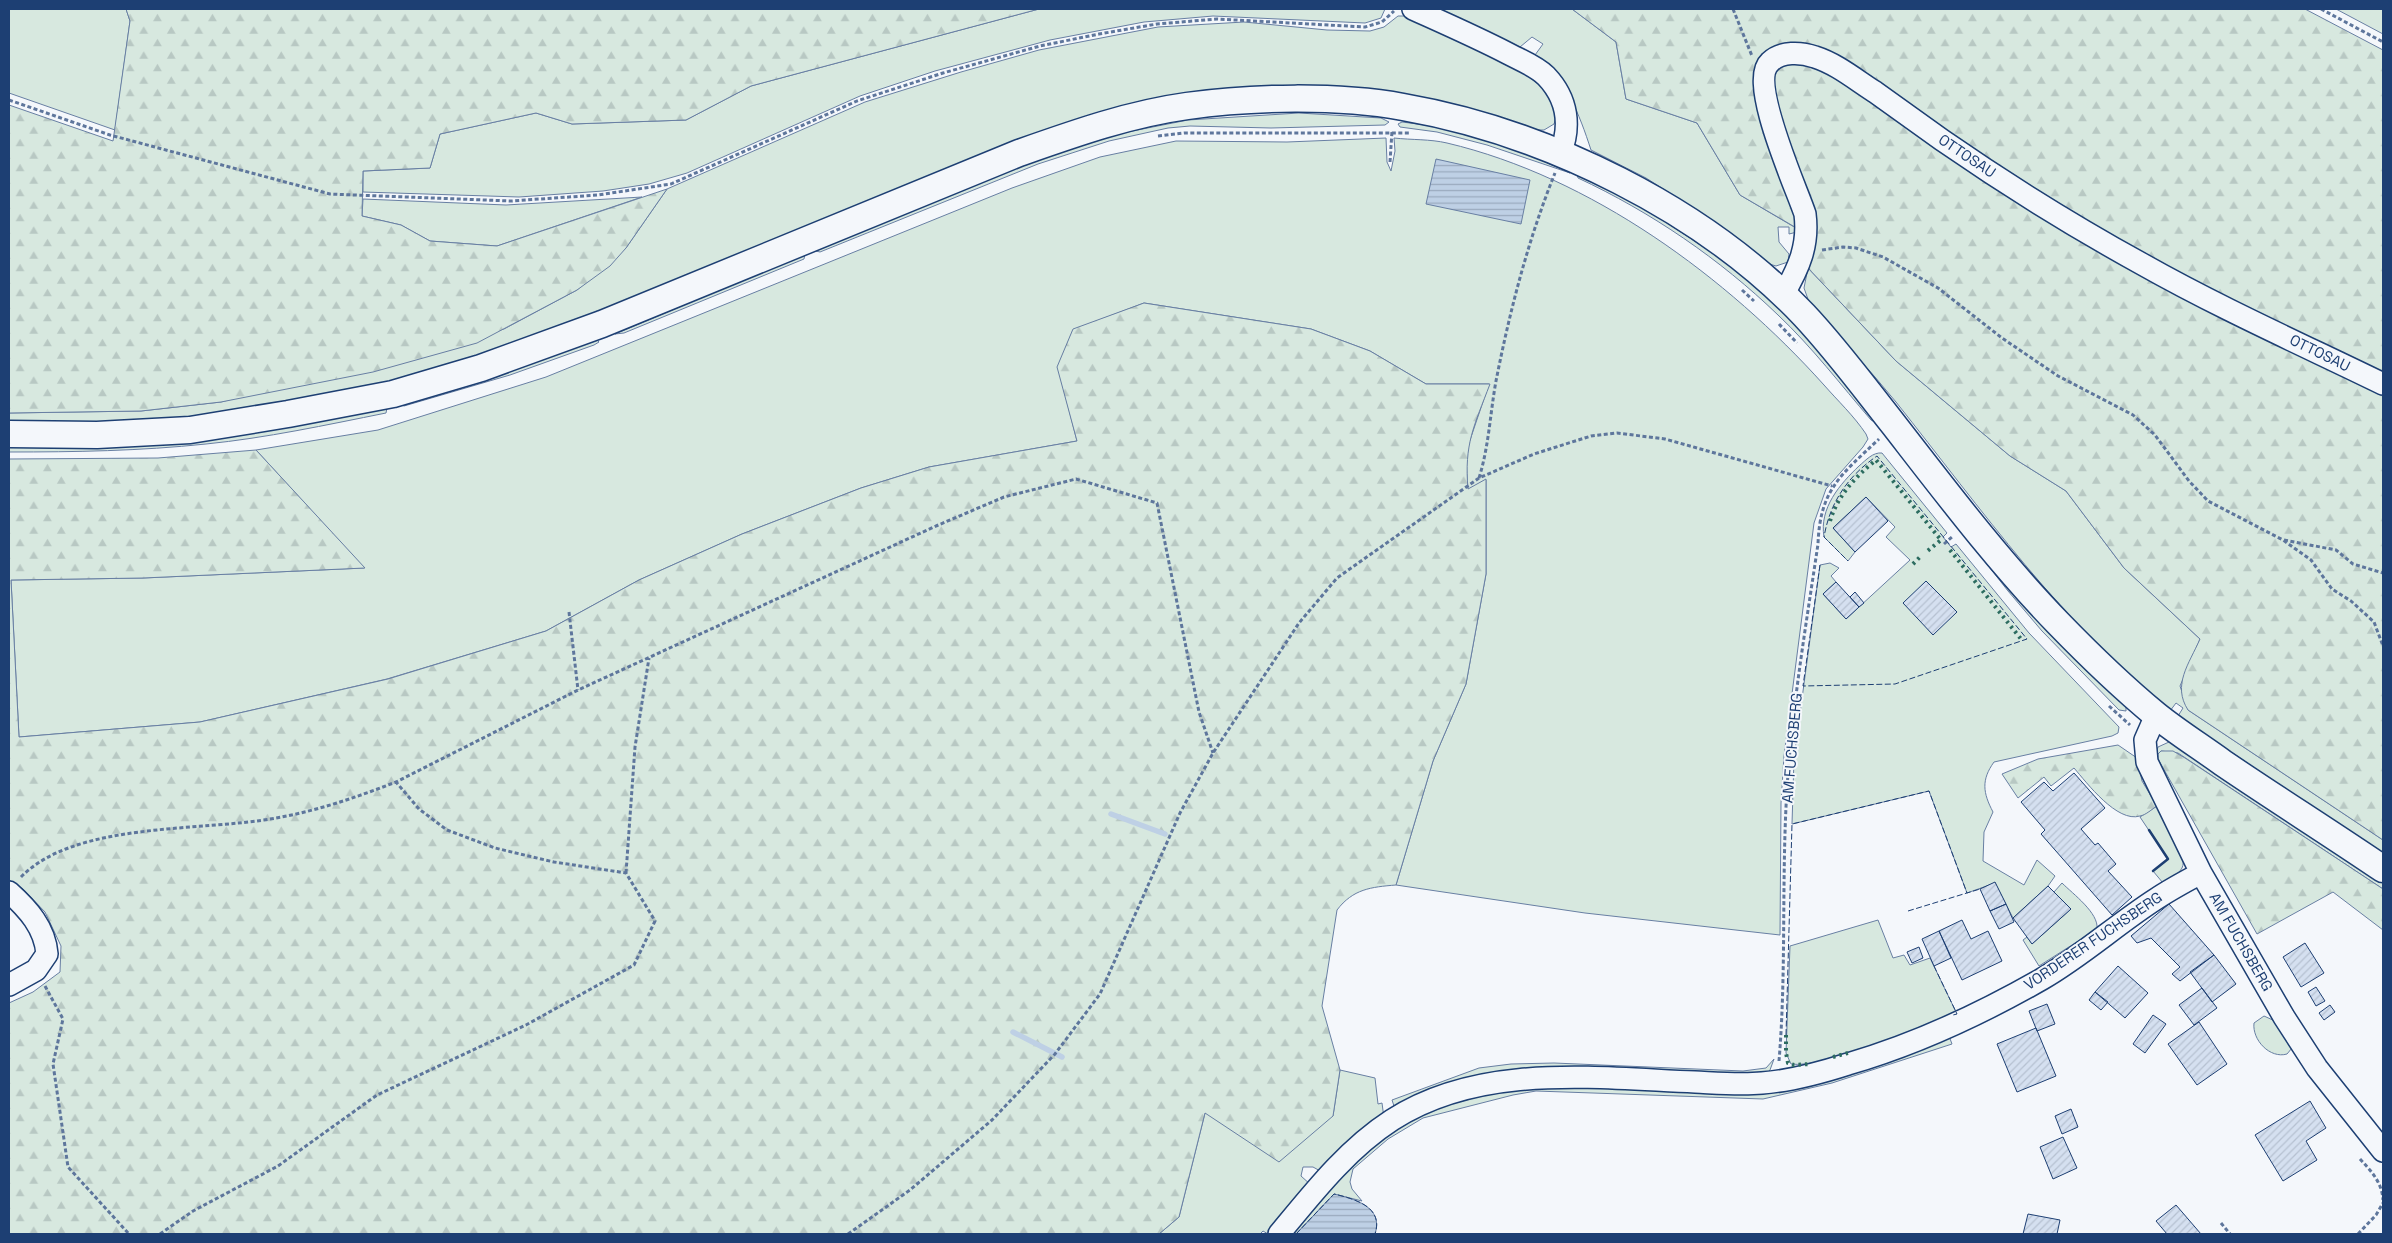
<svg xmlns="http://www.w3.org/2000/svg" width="2392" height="1243" font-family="'Space Grotesk',sans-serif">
<defs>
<pattern id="forest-firs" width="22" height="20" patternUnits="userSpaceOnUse" patternTransform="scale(1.25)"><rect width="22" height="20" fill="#d7e8df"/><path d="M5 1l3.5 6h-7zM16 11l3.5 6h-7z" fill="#b8c8c3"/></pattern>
<pattern id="water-rules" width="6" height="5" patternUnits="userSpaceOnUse" patternTransform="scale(1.25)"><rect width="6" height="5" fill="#bed0e5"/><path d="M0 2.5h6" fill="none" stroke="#9aaabe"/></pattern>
<pattern id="building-hatch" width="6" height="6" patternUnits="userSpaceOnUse" patternTransform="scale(1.25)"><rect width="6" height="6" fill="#d5e0f0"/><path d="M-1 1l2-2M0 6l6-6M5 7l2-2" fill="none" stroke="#b6c1d1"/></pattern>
</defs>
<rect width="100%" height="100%" fill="#f4f7fb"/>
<path fill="#d7e8df" stroke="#687fa3" d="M9 9H126L130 21 115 130 9 93Z
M1039 9H1385L1381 18 1365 23 1213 16 1144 22 1050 40 935 71 860 96 687 173 649 184 603 191 519 197 363 192V171L430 168 440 134 536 113 572 124 686 120 751 86Z
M1440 9H1572L1616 42 1626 99 1697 123 1740 195 1801 231 1789 234V227H1778L1779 242 1789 254 1788 262 1776 266 1763 262 1709 218 1646 178 1591 150C1579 113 1566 80 1535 55L1543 44 1532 37 1520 47Z
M2336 9H2383V34Z
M1398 16H1405L1417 21C1447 35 1573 79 1554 124L1544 130H1538L1219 92 681 281 520 343 391 381 195 419 9 424V413L141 411 221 402 504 329 577 290 626 248 667 189 865 102 961 72 1039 50 1158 27 1244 22 1327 30 1370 31 1384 27Z
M1299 113 1381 118 1389 122 1385 125 1271 128 1190 126 1168 128 1109 141 1038 164 820 252 816 251 983 180 1107 136 1188 120Z
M1402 122 1441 127 1505 144 1570 173 1487 145 1437 132 1400 127 1398 124Z
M1386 138 1387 162 1391 171 1395 151 1394 138C1412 140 1430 139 1447 143 1591 177 1727 277 1824 385 1838 401 1854 416 1866 434L1868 439 1863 447 1826 489 1814 523 1784 756 1781 803 1780 935 1585 913 1396 885 1433 761 1466 684 1486 574V480L1468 490 1466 461 1468 446 1489 384H1426L1370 351 1311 329 1144 303 1073 330 1058 367 1077 441 929 467 861 488 742 534 639 580 546 631 387 679 200 722 19 737 11 580 143 578 364 568 256 450 378 430 546 377 1012 188 1100 157 1176 141 1287 142Z
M1577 174 1622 193 1714 254 1752 283 1812 341 1878 424 1871 420C1841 385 1812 347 1778 315 1720 259 1651 212 1578 178Z
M642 197 497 246 430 241 401 225 362 216 363 199 506 205Z
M805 254 804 259 624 333 615 334Z
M1808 268 1896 361 2010 456 2066 491 2124 568 2200 639 2180 686 2188 710 2383 840V855L2178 716 2183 708 2176 703 2170 711C2063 625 1981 509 1896 402 1869 368 1837 337 1809 302L1804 288Z
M596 339 599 342 594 345 510 375 404 406 400 404Z
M387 408 386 413C326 425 266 438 206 444 140 451 75 452 9 452V445Z
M1882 453 1947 533 1943 537 1951 547 1956 544 2029 633 2119 727 2118 733 2112 736 1994 762C1981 780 1983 793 1993 812L1984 832 1983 861 2024 885 2037 860 2055 876 2048 886 2013 918 1995 883 1967 893 1929 791 1792 824 1794 758 1820 565 1830 563 1839 568 1831 576 1836 582 1823 594 1846 619 1910 560 1886 537 1895 527 1866 497 1833 528 1855 552 1848 561 1824 537C1819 508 1840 484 1859 466 1866 460 1873 452 1882 453Z
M1965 536 2119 698 2126 706V711L2119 710 2042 631 2008 591Z
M2169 742 2179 746 2383 883V889L2178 753 2161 751 2158 754V759L2155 757 2158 747Z
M2157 806C2164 818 2189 855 2182 868 2178 875 2170 879 2163 883L2153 871 2168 859 2140 817Z
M2062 883C2073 894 2099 913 2097 929L2039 966 2023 940 2027 937 2032 944 2071 909 2054 892Z
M1878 920 1893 958 1904 955 1910 965 1930 958 1957 1014C1927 1028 1820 1069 1791 1064L1786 1053 1790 946Z
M2264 1016 2275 1021 2292 1048 2287 1054C2270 1059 2252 1040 2254 1023Z
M1949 1036 1952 1044 1832 1083 1763 1099 1536 1091 1513 1095 1423 1118 1388 1139 1353 1169 1350 1182 1352 1189 1362 1201 1334 1194 1296 1234H1286L1350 1162 1417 1113 1481 1096 1511 1085 1749 1090 1752 1094 1778 1091Z
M1774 1059 1770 1070 1765 1075 1628 1072 1395 1109 1392 1100 1479 1068 1511 1064 1554 1063 1743 1071 1766 1068Z
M1340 1070 1375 1078 1378 1104 1382 1103 1384 1118 1322 1172 1313 1167H1303L1301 1176 1311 1185 1268 1234 1263 1231 1260 1234H1159L1179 1217 1205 1113 1333 1116Z"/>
<path fill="url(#forest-firs)" stroke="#687fa3" d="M126 9H1039L751 86 686 120 572 124 536 113 440 134 430 168 363 171 362 216 401 225 430 241 497 246 667 189 626 248 610 266 577 290 477 343 373 372 221 402 141 411 9 413V105L113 141 130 21Z
M1572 9H2305L2383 50V840L2188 710C2172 685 2189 664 2200 639L2124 568 2066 491 2010 456 1896 361 1808 268 1812 237 1740 195 1697 123 1626 99 1616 42Z
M1144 303 1311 329 1370 351 1426 384H1490C1474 426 1464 444 1468 489L1486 479V574L1466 684 1433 761 1396 885C1371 887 1353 889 1337 910L1322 1006 1340 1070 1333 1116 1279 1162 1205 1113 1179 1217 1159 1234H9V1003L33 992 60 972 61 946 45 912 23 889 9 880V459L158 458 256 450 365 568 143 578 11 580 19 737 200 722 388 679 546 631 639 580 742 534 861 488 929 467 1077 441 1057 367 1073 329Z
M2118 745 2137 758 2142 781 2157 806C2152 809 2146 815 2140 816 2117 823 2087 783 2074 768L2051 786 2044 777 2018 798 2002 774 2038 759Z
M2161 751H2173L2185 758 2383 889V930L2333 892 2257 934 2158 759V754Z"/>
<path fill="url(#water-rules)" stroke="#687fa3" d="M1436 159 1530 180 1521 224 1426 204Z
M1334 1194C1355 1199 1384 1207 1375 1234H1296Z"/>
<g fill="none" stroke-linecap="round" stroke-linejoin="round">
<path stroke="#bed0e5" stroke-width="5.5" d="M1111 814 1165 834
M1013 1032 1062 1057"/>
</g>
<path fill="url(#building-hatch)" stroke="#1d3f73" d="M1866 497 1888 521 1855 552 1833 528Z
M1926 581 1957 612 1933 635 1903 603Z
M1836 582 1859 607 1846 619 1823 594Z
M1855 592 1864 603 1859 607 1850 597Z
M2074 773 2105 808 2081 829 2095 845 2098 843 2116 864 2108 871 2132 897 2112 915 2041 834 2045 830 2021 802 2044 782 2053 791Z
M1995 882 2006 904 1990 911 1980 889Z
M2048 886 2071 909 2032 944 2013 918Z
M2006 904 2014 922 1999 929 1990 911Z
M2169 904 2214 955 2180 981 2172 974 2180 967 2151 938 2137 943 2131 936Z
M1962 920 1971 939 1988 931 2002 961 1962 980 1939 931Z
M1939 931 1951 958 1934 966 1922 939Z
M2305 943 2324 973 2301 987 2283 957Z
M1919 947 1923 958 1912 963 1907 952Z
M2214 955 2236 984 2212 1002 2190 972Z
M2118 966 2148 993 2125 1018 2095 992Z
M2316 987 2325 1001 2316 1006 2308 992Z
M2202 988 2217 1008 2194 1025 2179 1005Z
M2095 992 2108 1002 2101 1010 2089 1000Z
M2047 1004 2055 1024 2037 1031 2029 1011Z
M2330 1005 2335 1012 2324 1020 2319 1013Z
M2153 1015 2166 1024 2145 1053 2133 1044Z
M2199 1022 2227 1064 2197 1085 2168 1044Z
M2036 1028 2056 1076 2017 1092 1997 1044Z
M2310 1101 2326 1128 2306 1141 2317 1160 2283 1181 2255 1135Z
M2071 1109 2078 1127 2062 1134 2055 1116Z
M2063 1137 2077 1168 2053 1179 2040 1147Z
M2176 1205 2201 1234H2167L2156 1221Z
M2028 1214 2060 1220 2057 1234H2023Z"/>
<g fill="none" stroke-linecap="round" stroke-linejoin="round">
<defs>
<path id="minor" d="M1413 9C1444 23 1476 37 1507 53 1520 60 1536 66 1546 76 1568 99 1571 127 1560 154
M1783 295C1799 268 1809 245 1805 214 1796 187 1748 82 1770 62 1781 51 1801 52 1815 57 1837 64 1856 80 1875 92 1897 108 1920 124 1942 140 2007 185 2073 226 2142 264 2220 308 2303 345 2383 384
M2156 715 2145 740 2147 762 2201 873 2284 1017 2317 1068 2383 1151
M9 892C28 909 45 928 47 954L36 970 9 985
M1279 1234C1312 1194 1347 1149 1392 1120 1480 1063 1595 1078 1695 1082 1717 1083 1740 1085 1762 1083 1791 1081 1820 1073 1848 1064 1917 1044 1979 1015 2042 979 2082 956 2117 924 2156 899 2171 889 2186 881 2201 873"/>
<path id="major" d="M9 434 97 435 190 430 288 414 393 394 481 368 602 324 1019 153C1073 134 1129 114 1187 106 1253 97 1337 95 1403 107 1546 132 1703 209 1804 315 1836 349 1864 387 1894 425 1946 492 1999 562 2058 623 2089 655 2121 686 2156 715 2177 732 2201 747 2223 763 2276 799 2330 833 2383 869"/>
</defs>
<use href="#minor" stroke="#1d3f73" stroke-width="24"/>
<use href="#major" stroke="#1d3f73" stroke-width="29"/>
<path stroke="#5e769c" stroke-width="3" stroke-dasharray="4 2.5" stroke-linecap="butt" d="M1733 9 1752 56
M2321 9 2383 42
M9 100 110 135 330 194 511 201 598 195 671 184 857 101 943 73 1040 46 1099 34 1157 24 1217 19 1365 27 1382 22 1394 11
M1158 136 1184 133H1411
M1390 162 1392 131
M1822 250 1843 247 1856 248 1883 257 1938 288 2002 338 2058 376 2133 415 2155 435 2189 481 2208 501 2283 540 2311 560 2332 589 2351 601 2374 622 2383 646
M1742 290 1754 301
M1779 324 1797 343
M1479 478C1489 446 1490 414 1496 381 1510 310 1528 240 1555 173
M2284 540 2336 550 2353 564 2383 573
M1944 544 1953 536
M569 612 578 690
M2109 706 2130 725
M626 873 635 747 649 658
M21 877C76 821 202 832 276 818 317 811 357 797 396 782L578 690 936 526 1004 497 1076 479 1157 503 1199 712 1213 753
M45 986 63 1019 53 1064 68 1167 129 1234
M1779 1061C1786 977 1782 892 1786 807 1790 719 1805 632 1818 544 1820 489 1841 475 1879 439
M2360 1159C2371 1171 2382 1182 2383 1200
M2221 1223 2230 1234
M160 1234 193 1211 278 1166 377 1095 526 1025 634 965 655 921 626 873 554 862 495 848 447 830 419 809 396 782
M848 1234 910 1190 992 1120 1055 1054 1100 994 1180 813 1213 753 1299 623 1337 578 1479 478 1534 454 1591 436 1617 433 1665 439 1832 486
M2358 1234 2376 1215 2383 1203"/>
<use href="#minor" stroke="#f4f7fb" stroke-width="21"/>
<use href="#major" stroke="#f4f7fb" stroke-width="26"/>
<path stroke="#2c6c60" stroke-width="4" stroke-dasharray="2.5 4" stroke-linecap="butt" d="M1830 521C1838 495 1855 477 1876 460L1941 540 1925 553
M1950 550 2021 639
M1913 564 1920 557
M1786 1035V1053L1788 1063 1794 1065 1810 1064
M1833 1057 1848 1053"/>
<path stroke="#1d3f73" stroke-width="1" stroke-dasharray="6 2.5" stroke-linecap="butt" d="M1820 565 1803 686 1895 684 2027 639 1877 456C1848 476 1830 502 1824 537L1848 561
M1908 911 1980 889
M1934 966 1957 1014 1953 1015
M1786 1035 1792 824 1929 791 1967 893
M1296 1234 1334 1194C1355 1199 1384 1207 1375 1234"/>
<path stroke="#1d3f73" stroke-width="2.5" d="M2149 830 2168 859 2153 871"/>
</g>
<g text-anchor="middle" stroke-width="4" stroke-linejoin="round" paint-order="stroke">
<g font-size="15" fill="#1d3f73" stroke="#f4f7fb">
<text transform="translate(1967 156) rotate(34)" y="5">OTTOSAU</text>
<text transform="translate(2320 353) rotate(26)" y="5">OTTOSAU</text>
<text transform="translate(1792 748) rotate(-85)" y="5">AM FUCHSBERG</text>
<text transform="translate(2093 941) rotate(-34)" y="5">VORDERER FUCHSBERG</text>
<text transform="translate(2241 942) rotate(60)" y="5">AM FUCHSBERG</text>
</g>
</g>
<rect width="2392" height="1243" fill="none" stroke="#1d3f73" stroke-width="20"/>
</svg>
